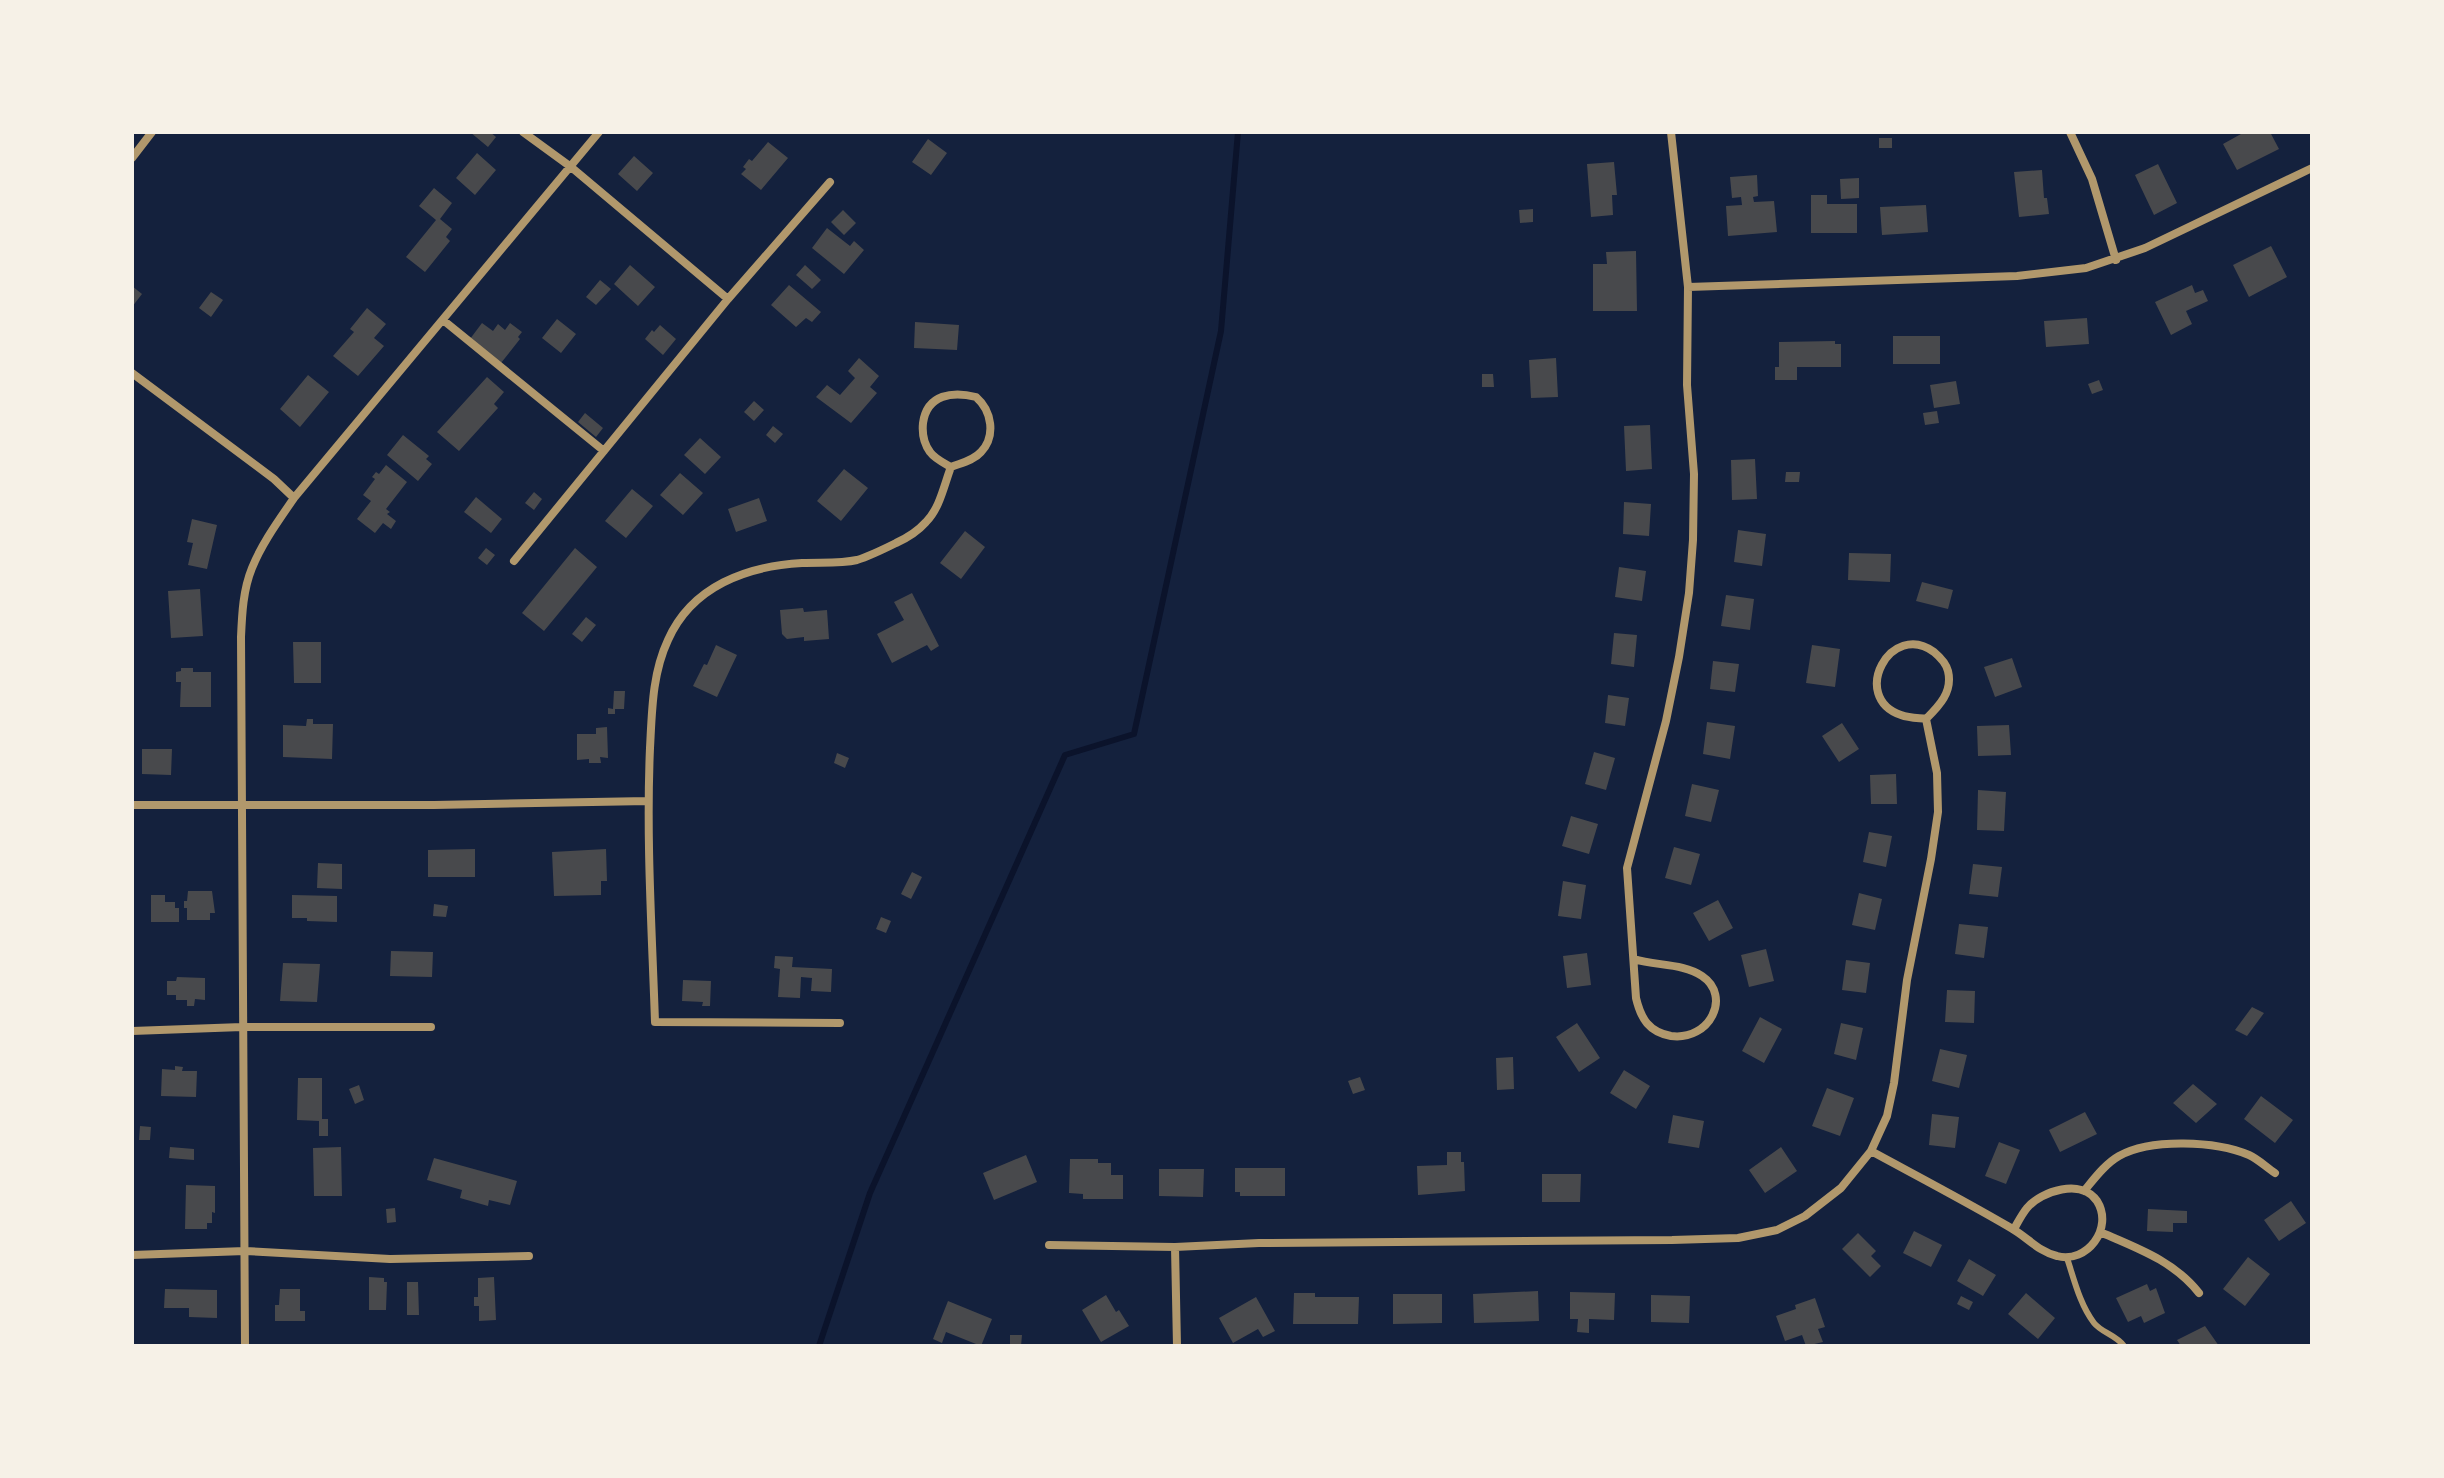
<svg xmlns="http://www.w3.org/2000/svg" width="2444" height="1478" font-family="'Playfair Display',serif">
<rect width="100%" height="100%" fill="#14213d"/>
<g fill="none" stroke-linecap="round" stroke-linejoin="round">
<path stroke="#0b132b" stroke-width="6" d="M819 1346 870 1193 1065 755 1134 734 1221 331 1238 132"/>
</g>
<path fill="#48494c" d="M470 132H490L496 137 488 147Z
M2240 132H2270L2279 149 2237 170 2223 144 2241 134Z
M1879 138H1892V148H1879Z
M928 139 947 153 931 175 912 162Z
M768 142 788 158 761 190 741 174 746 169 743 167 749 159 752 161Z
M477 153 496 170 475 195 456 178Z
M634 156 653 173 637 191 618 174Z
M1614 162 1617 195H1612L1613 215 1591 217 1587 164Z
M2158 164 2177 203 2154 215 2135 175Z
M2042 170 2044 198H2047L2049 214 2019 217 2014 172Z
M1757 175 1758 196 1753 197 1754 202 1774 201 1777 232 1728 236 1726 206 1742 205 1741 197 1732 198 1730 177Z
M1859 178V198L1841 199 1840 179Z
M434 188 452 203 440 219 452 229 446 237 450 241 425 272 406 257 436 220 419 206Z
M1811 195H1827V204H1857V233H1811Z
M1926 205 1928 232 1882 235 1880 207Z
M1533 209V222L1520 223 1519 210Z
M843 210 856 223 844 235 831 222Z
M827 228 850 246 854 241 864 250 844 274 812 248Z
M2271 246 2287 277 2249 297 2233 265Z
M1636 251 1637 311H1593V264H1607L1606 252Z
M630 265 655 287 638 306 614 284Z
M805 265 821 280 812 289 796 275Z
M600 280 611 289 596 305 586 297Z
M789 285 821 312 812 322 806 318 796 327 771 305Z
M2192 285 2195 293 2203 290 2208 301 2186 311 2192 324 2171 335 2155 302Z
M132 286 142 294 132 307Z
M211 292 223 300 211 317 199 308Z
M367 308 386 324 374 338 384 346 358 376 333 356 354 332 350 329Z
M2087 318 2089 344 2046 347 2044 321Z
M557 319 576 334 561 353 542 338Z
M915 322 959 325 957 350 914 348Z
M482 323 493 331 498 324 505 330 510 323 522 332 518 337 520 339 501 363 470 339Z
M660 325 676 339 663 355 645 339 652 330 654 332Z
M1893 336H1940V364H1893Z
M1835 341V344H1841V367H1797V380H1775V367H1779V342Z
M859 358 879 376 870 387 877 393 851 423 816 397 827 385 840 395 855 378 848 371Z
M1556 358 1558 397 1531 398 1529 360Z
M1482 374H1493L1494 387H1482Z
M308 375 329 392 300 427 280 409Z
M487 377 504 392 494 404 498 408 459 451 437 432Z
M2099 380 2103 390 2092 394 2088 384Z
M1956 381 1960 404 1934 408 1930 385Z
M754 401 764 410 754 421 744 412Z
M1937 411 1939 423 1925 425 1923 413Z
M585 413 603 428 596 437 578 422Z
M1650 425 1652 469 1626 471 1624 426Z
M773 426 783 434 775 443 766 435Z
M403 435 429 456 426 459 432 464 418 481 387 455Z
M700 438 721 457 705 474 684 455Z
M1755 459 1757 499 1732 500 1731 460Z
M386 465 407 482 386 509 390 512 387 514 396 521 391 529 383 523 375 533 357 519 371 501 363 495 375 479 372 477 376 472 379 474Z
M844 469 868 488 841 521 817 501Z
M1786 472H1800L1799 482H1785Z
M680 473 703 493 683 515 660 495Z
M632 489 653 506 626 538 605 521Z
M534 492 542 499 534 510 525 503Z
M476 497 502 519 491 533 464 512Z
M759 498 767 521 736 532 728 509Z
M1624 502 1651 504 1649 536 1623 534Z
M192 519 217 525 207 569 188 565 193 543 187 542Z
M1738 530 1766 534 1762 566 1734 562Z
M965 531 985 547 961 579 940 563Z
M486 548 495 555 487 565 478 558Z
M575 548 597 567 544 631 522 613Z
M1849 553 1891 554 1890 582 1848 580Z
M1619 567 1646 571 1642 601 1615 597Z
M1922 582 1953 590 1948 609 1916 601Z
M200 589 203 636 171 638 168 591Z
M912 593 939 646 931 651 927 645 892 663 877 634 904 620 894 602Z
M1726 595 1754 599 1750 630 1721 626Z
M803 608 804 612 827 610 829 639 804 641V637L787 639 782 634 780 610Z
M586 617 596 625 582 642 572 634Z
M1614 633 1637 635 1634 667 1611 664Z
M293 642H321V683H294Z
M716 645 737 655 717 697 693 686 704 664 707 665Z
M1812 645 1840 649 1835 687 1806 683Z
M2012 658 2022 687 1995 697 1984 667Z
M1713 661 1739 664 1735 692 1710 689Z
M181 668H193V672H211V707H180L181 682H176V672L181 671Z
M614 691H625L624 709H615V714H608V708L613 709Z
M1608 695 1629 698 1625 726 1605 723Z
M307 719H313V724H333L332 759 283 757V725L306 726Z
M1707 722 1735 726 1730 759 1703 754Z
M1842 723 1859 749 1839 762 1822 736Z
M2009 725 2011 755 1978 756 1977 726Z
M607 727 608 758 600 757 601 763H589V759L577 760V734H596V728Z
M142 749H172L171 775 142 774Z
M1594 752 1615 758 1606 790 1585 784Z
M837 753 849 758 845 768 834 763Z
M1896 774 1897 804H1871L1870 775Z
M1692 784 1719 790 1711 822 1685 816Z
M1978 790 2006 792 2004 831 1977 830Z
M1571 816 1598 824 1589 854 1562 846Z
M1869 832 1892 836 1886 867 1863 862Z
M1674 847 1700 854 1691 885 1665 878Z
M475 849V877H428V850Z
M606 849 607 881H601V895L554 896 552 852Z
M318 863 342 864V889L317 888Z
M1973 864 2002 867 1998 897 1969 894Z
M912 872 922 877 911 899 901 894Z
M1563 881 1586 885 1581 919 1558 916Z
M188 891H212L215 913H210V920H187V908H184V901H187Z
M1859 893 1882 899 1875 930 1852 925Z
M151 895H165V902H175V908H179V922H151Z
M292 895 337 896V922L307 921V918H292Z
M1718 900 1733 928 1709 941 1693 913Z
M434 904 448 906 446 917 433 916Z
M881 917 891 921 886 933 876 929Z
M1959 924 1988 927 1984 958 1955 954Z
M1766 949 1774 981 1749 987 1741 955Z
M391 951 433 952 432 977 390 976Z
M1587 953 1591 985 1567 988 1563 956Z
M775 956 793 957 792 967 832 969 831 992 811 991 812 978 801 977 800 998 778 997 780 969 774 968Z
M1846 960 1870 963 1866 993 1842 990Z
M283 963 320 964 317 1002 280 1001Z
M177 977 205 978V1000L195 999 194 1006H187V1000H176V995H167V981H176Z
M683 980 711 981 710 1006H702L703 1002 682 1001Z
M1947 990 1975 991 1974 1023 1945 1022Z
M2252 1007 2264 1013 2247 1036 2235 1030Z
M1760 1017 1782 1029 1764 1063 1742 1051Z
M1577 1023 1600 1058 1579 1072 1556 1037Z
M1841 1023 1863 1028 1856 1060 1834 1054Z
M1940 1049 1967 1055 1959 1088 1932 1081Z
M1513 1057 1514 1089 1497 1090 1496 1058Z
M175 1066 183 1067 182 1071H197L196 1097 161 1096 162 1069 175 1070Z
M1624 1070 1650 1086 1636 1109 1610 1093Z
M1360 1077 1365 1090 1353 1094 1348 1081Z
M298 1078H322V1119H328V1136H319V1121L297 1120Z
M2193 1084 2217 1104 2196 1123 2173 1103Z
M359 1085 364 1100 355 1104 349 1089Z
M1827 1088 1854 1098 1840 1136 1812 1126Z
M2261 1096 2293 1120 2275 1143 2244 1119Z
M2085 1112 2097 1134 2060 1152 2049 1130Z
M1932 1114 1959 1117 1955 1148 1929 1145Z
M1673 1115 1704 1121 1699 1148 1668 1143Z
M140 1126 151 1127 150 1140H139Z
M1999 1142 2020 1150 2006 1184 1985 1176Z
M170 1147 194 1149V1160L169 1158Z
M341 1147 342 1196H314L313 1148Z
M1781 1147 1797 1171 1765 1193 1749 1170Z
M1447 1152H1461V1162H1464L1465 1191 1418 1195 1417 1166 1447 1165Z
M1026 1155 1037 1182 994 1200 983 1173Z
M434 1158 517 1181 510 1205 489 1200 488 1206 460 1198 462 1190 427 1180Z
M1070 1159H1098V1163H1111V1175H1123V1199H1083V1194L1069 1193Z
M1235 1168H1285V1196H1240V1192H1235Z
M1159 1169H1204L1203 1197 1159 1196Z
M1542 1174H1581L1580 1202H1542Z
M186 1185 215 1186V1213L212 1212V1223H207V1229H185Z
M2291 1201 2306 1223 2279 1241 2264 1220Z
M395 1208 396 1222 387 1223 386 1209Z
M2148 1209 2187 1211V1223H2173V1232L2147 1231Z
M1914 1231 1942 1245 1931 1267 1903 1253Z
M1858 1233 1876 1251 1871 1256 1881 1266 1870 1277 1842 1249Z
M2248 1257 2270 1274 2245 1306 2223 1289Z
M1969 1259 1996 1275 1983 1296 1957 1281Z
M369 1277 384 1278V1282H387L386 1310H369Z
M494 1277 496 1320 479 1321V1306H474V1297H478V1278Z
M407 1282H418L419 1315H407Z
M2147 1284 2150 1291 2156 1288 2165 1313 2144 1323 2141 1316 2128 1322 2116 1298Z
M165 1289 217 1290V1318L189 1317V1308H164Z
M280 1289H300V1311H305V1321H275V1305H279Z
M1538 1291 1539 1321 1474 1323 1473 1294Z
M1570 1292 1615 1293 1614 1320 1589 1319V1333L1577 1332 1578 1319H1570Z
M1294 1293H1315V1297H1359L1358 1324H1293Z
M2026 1293 2055 1318 2038 1339 2008 1314Z
M1393 1294H1442V1323L1393 1324Z
M1106 1295 1116 1312 1119 1310 1129 1326 1101 1342 1082 1310Z
M1651 1295 1690 1296 1689 1323 1651 1322Z
M1961 1296 1973 1302 1969 1310 1957 1304Z
M1256 1297 1275 1331 1263 1337 1258 1329 1233 1343 1219 1318Z
M1815 1298 1825 1327 1818 1329 1823 1342 1806 1346 1802 1335 1785 1341 1776 1316 1796 1309 1795 1305Z
M948 1301 992 1319 981 1346 946 1332 942 1343 933 1339Z
M2205 1326 2219 1346H2181L2177 1340Z
M1010 1335H1022L1021 1346H1010Z"/>
<g fill="none" stroke-linecap="round" stroke-linejoin="round">
<path stroke="#b1986c" stroke-width="6" d="M2067 1258C2074 1279 2080 1305 2094 1323 2102 1333 2116 1335 2124 1346"/>
<path stroke="#b1986c" stroke-width="8" d="M523 132 571 167 728 299
M2070 132 2092 179 2116 260
M132 158 152 132
M1688 287 2017 276 2086 268 2145 248 2312 168
M443 320 604 451
M132 373 274 479 294 498
M514 561 728 299 830 182
M132 805H434L648 801
M1634 959C1655 966 1683 963 1702 976 1732 996 1710 1041 1671 1036 1649 1032 1641 1019 1636 998L1627 868 1666 721 1679 657 1689 593 1693 540 1694 474 1687 385 1688 287 1671 132
M840 1023 655 1022C652 931 646 839 650 748 652 712 652 674 668 640 692 586 747 566 802 563 820 562 840 564 857 560 870 556 884 549 896 543 907 538 918 531 926 522 940 508 944 485 951 467 961 463 973 461 981 452 996 436 992 411 976 397 953 391 927 394 923 423 922 433 924 444 930 452 935 459 944 463 951 467
M132 1031 242 1027H431
M1871 1151C1917 1176 1965 1201 2011 1228 2027 1237 2039 1252 2057 1256 2087 1264 2114 1228 2097 1201 2082 1178 2041 1191 2027 1208 2022 1214 2018 1222 2014 1229
M2084 1191C2094 1179 2105 1164 2119 1156 2151 1138 2216 1141 2249 1155 2258 1159 2266 1167 2275 1173
M2100 1232C2137 1248 2174 1261 2199 1293
M1049 1245 1175 1247 1259 1243 1672 1240 1738 1238 1777 1230 1805 1216 1841 1188 1871 1151 1887 1116 1894 1083 1907 980 1931 859 1938 812 1937 773 1926 719C1939 706 1953 692 1948 671 1946 663 1940 657 1934 652 1891 620 1849 697 1901 715 1909 718 1918 718 1926 719
M1175 1247 1177 1346
M132 1255 245 1251 390 1259 529 1256
M245 1346 241 637C242 614 243 590 252 568 262 543 279 520 294 498L599 132"/>
</g>
<rect width="2444" height="1478" fill="none" stroke="#f6f1e7" stroke-width="268"/>
</svg>
